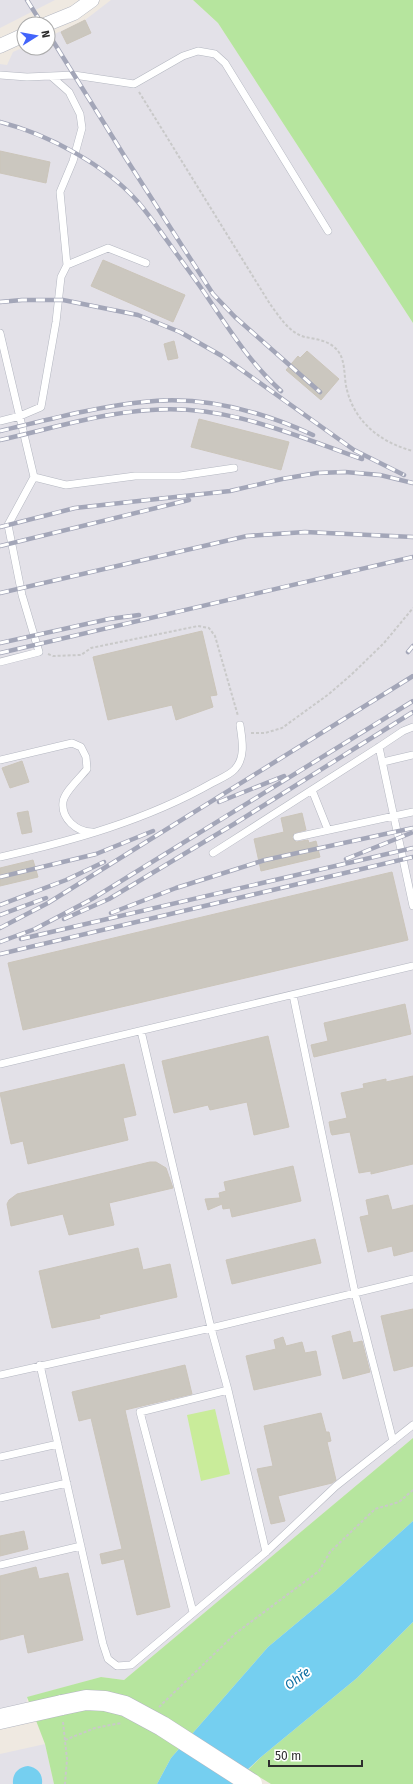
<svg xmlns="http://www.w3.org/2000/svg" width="413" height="1784" font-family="'Fira Sans',sans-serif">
<rect width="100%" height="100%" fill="#efe9e1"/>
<path fill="#e3e1e8" d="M0 0H55L0 28Z
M111 0H193L218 23 413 323V1438L124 1680 101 1677 28 1697 26 1703 0 1710V64L7 65 13 52 24 47 48 48V37L85 20Z
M45 1744 54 1784H0V1754Z"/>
<path fill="#b6e59e" d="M193 0H413V323L218 23Z
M413 1438V1521L334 1592 268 1647 171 1758 157 1784H54L45 1744 27 1697 101 1677 124 1680Z
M413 1622V1784H271L248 1770 261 1757 357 1678Z"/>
<path fill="#c9ec9a" d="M215 1409 230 1474 201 1481 187 1415Z"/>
<path fill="#75cff0" d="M413 1521V1622L357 1678 261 1757 232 1784H157L171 1758 268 1647 334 1592Z
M28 1766C38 1768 43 1774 42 1784H13C12 1774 18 1767 28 1766Z"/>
<path fill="#cbc7bf" stroke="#cbc5ba" d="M85 20 91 33 67 44 61 32Z
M0 151 50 162 46 183 0 173Z
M103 260 185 295 173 322 91 286Z
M174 341 178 358 168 360 164 344Z
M307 351 339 379 321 400 286 370 298 356 300 358Z
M199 419 289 442 281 470 191 447Z
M202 631 217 695 210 696 213 707 176 720 172 705 108 720 93 657Z
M22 761 29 782 10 788 2 768Z
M28 811 32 832 22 834 17 813Z
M302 813 306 830 294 833 292 838 296 842 308 840 309 843 316 841 320 857 261 871 254 839 284 832 281 818Z
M33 860 38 877 0 886V868Z
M392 872 408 940 23 1030 8 963Z
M405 1004 411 1034 314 1057 311 1045 328 1041 324 1023Z
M268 1036 289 1127 254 1135 247 1102 210 1110 208 1105 174 1113 162 1061Z
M124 1064 136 1115 123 1118 128 1140 28 1164 23 1141 11 1144 0 1093Z
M413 1076V1164L371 1174V1171L359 1173 350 1132 332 1135 331 1133 329 1122 347 1118 341 1093 364 1088 363 1084 386 1079V1082Z
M150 1162H156L166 1168 173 1188 109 1203 114 1225 69 1235 63 1214 11 1226 7 1204 9 1200 17 1194Z
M293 1166 301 1201 232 1217 230 1208 223 1209 222 1204 208 1210 205 1199 220 1198 219 1193 226 1191 224 1182Z
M388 1195 392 1210 413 1205V1251L394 1256 392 1246 368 1252 360 1217 369 1215 366 1200Z
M315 1239 321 1263 232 1284 226 1260Z
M138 1248 143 1270 170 1264 177 1297 99 1315 100 1318 52 1328 39 1271Z
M413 1309V1366L394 1371 381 1316Z
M350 1331 353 1343 362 1341 370 1372 343 1379 332 1336Z
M283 1337 286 1346 302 1342 305 1353 316 1351 321 1375 254 1390 246 1356 276 1349 274 1340Z
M185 1365 192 1394 125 1410 170 1607 137 1615 124 1559 102 1564 100 1554 122 1549 91 1418 79 1421 72 1392Z
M321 1413 326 1432H329L331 1441 327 1442 336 1480 332 1483 278 1496 285 1521 271 1524 257 1469 273 1466 264 1426Z
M24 1531 28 1549 0 1556V1536Z
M36 1567 39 1579 68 1573 83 1640 28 1653 24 1634 0 1640V1576Z"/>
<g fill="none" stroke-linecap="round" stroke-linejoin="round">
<defs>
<path id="lane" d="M0 75 27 77 74 75 134 84 183 56 198 51 215 54 225 63 328 231
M67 265 108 248 146 263
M0 333 34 477 8 525 22 595 39 652 0 662
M0 421 20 416 41 407 56 322 61 277 67 265 60 192 73 161 82 128 80 114 69 92 52 77
M34 477 66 485 135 476H180L234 468
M379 747 413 906
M0 760 72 743 81 747 86 757 87 769C81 777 64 792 63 802 61 819 77 832 92 832
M383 762 413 755
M312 790 328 830
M297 837 413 812
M213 853 379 747 403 731 413 727
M0 857C72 841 147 820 212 783 219 779 230 775 235 769 246 757 242 739 240 725
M293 995 355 1293 393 1441
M141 1031 211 1328 228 1390 266 1552
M0 1064 413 966
M40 1365 103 1644 108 1659 117 1666 131 1665 266 1552 336 1486 413 1425
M0 1375 211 1328 413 1279
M0 1457 58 1444
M0 1498 67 1483
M0 1565 81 1546
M193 1612 140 1412 228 1390"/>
<path id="street" d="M47 24 74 13 92 0
M0 46 24 35"/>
<path id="secondary" d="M0 1719 62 1705"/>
</defs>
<use href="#lane" stroke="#b4b7c1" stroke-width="8"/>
<use href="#street" stroke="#b4b7c1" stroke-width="15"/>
<use href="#secondary" stroke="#b4b7c1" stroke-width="21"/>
<path stroke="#c9c9c9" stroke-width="2" stroke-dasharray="3 2" stroke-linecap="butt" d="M139 92 270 304C279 316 289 333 305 337 315 339 326 340 334 347 347 357 343 376 347 390 355 423 382 443 413 451
M48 654 53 656 81 655 91 648 198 626 209 628 215 636 238 716
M251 733H265L282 728 329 694 352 674 384 643 413 608
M159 1707 236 1633 319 1571 330 1552 375 1509 399 1502 413 1490
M63 1722 67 1759 65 1784
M65 1740 95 1728 121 1723"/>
<use href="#lane" stroke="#fff" stroke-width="7"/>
<use href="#street" stroke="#fff" stroke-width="14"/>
<use href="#secondary" stroke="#fff" stroke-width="20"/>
<defs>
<path id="rail" d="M27 0 42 24
M48 33 125 157 213 294 235 317 320 392
M0 122C47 134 106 165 138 202 150 216 160 231 171 246 183 263 196 280 208 298 230 331 251 364 281 391
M0 302 22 300H63L138 315 180 332 222 356 354 450 404 475
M0 431C47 420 95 407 143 402 201 395 261 411 313 435
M0 440C50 429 100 413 151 410 227 404 293 435 362 459
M0 527 75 508 230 491 282 479 317 473 345 472 380 475 413 483
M0 546 189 500
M0 593 247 536 305 532 413 537
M0 643 109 619 139 615
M408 652 413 646
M0 653 413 557
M219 802 284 776
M346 859 411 833
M0 877 96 854 153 831
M0 905 66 880 104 862
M111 913 176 888 265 860 413 828
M0 915 46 898
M64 919 109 899 234 824 413 712
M0 928 48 903 413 676
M21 939 413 848
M0 942 35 929 92 899 413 701
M0 954 413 857"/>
</defs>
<use href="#rail" stroke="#a3a6b8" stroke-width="4.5"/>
<use href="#rail" stroke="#fff" stroke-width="3" stroke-dasharray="9" stroke-linecap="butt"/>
<defs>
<path id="secondary-bridge" d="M62 1705 86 1700 105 1701 125 1706 162 1726 252 1784"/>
</defs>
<use href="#secondary-bridge" stroke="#b4b7c1" stroke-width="21" stroke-linecap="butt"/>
<use href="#secondary-bridge" stroke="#fff" stroke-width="20"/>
</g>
<g text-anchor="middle" stroke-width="4" stroke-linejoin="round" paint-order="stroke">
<g font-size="13" font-style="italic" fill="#0d6fa3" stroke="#fff">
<text transform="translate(297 1678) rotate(-36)" y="5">Ohře</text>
</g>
</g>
<g transform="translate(36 36) rotate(79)"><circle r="19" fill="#ffffff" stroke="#ababab"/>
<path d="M0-3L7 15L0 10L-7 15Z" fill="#4264fb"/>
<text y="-6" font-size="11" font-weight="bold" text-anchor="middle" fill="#2e2e2e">N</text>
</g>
<path d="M269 1760v6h93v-6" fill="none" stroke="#2e2e2e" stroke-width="2"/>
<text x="275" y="1760" font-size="12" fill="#2e2e2e" stroke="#ffffff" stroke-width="3" paint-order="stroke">50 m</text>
</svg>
